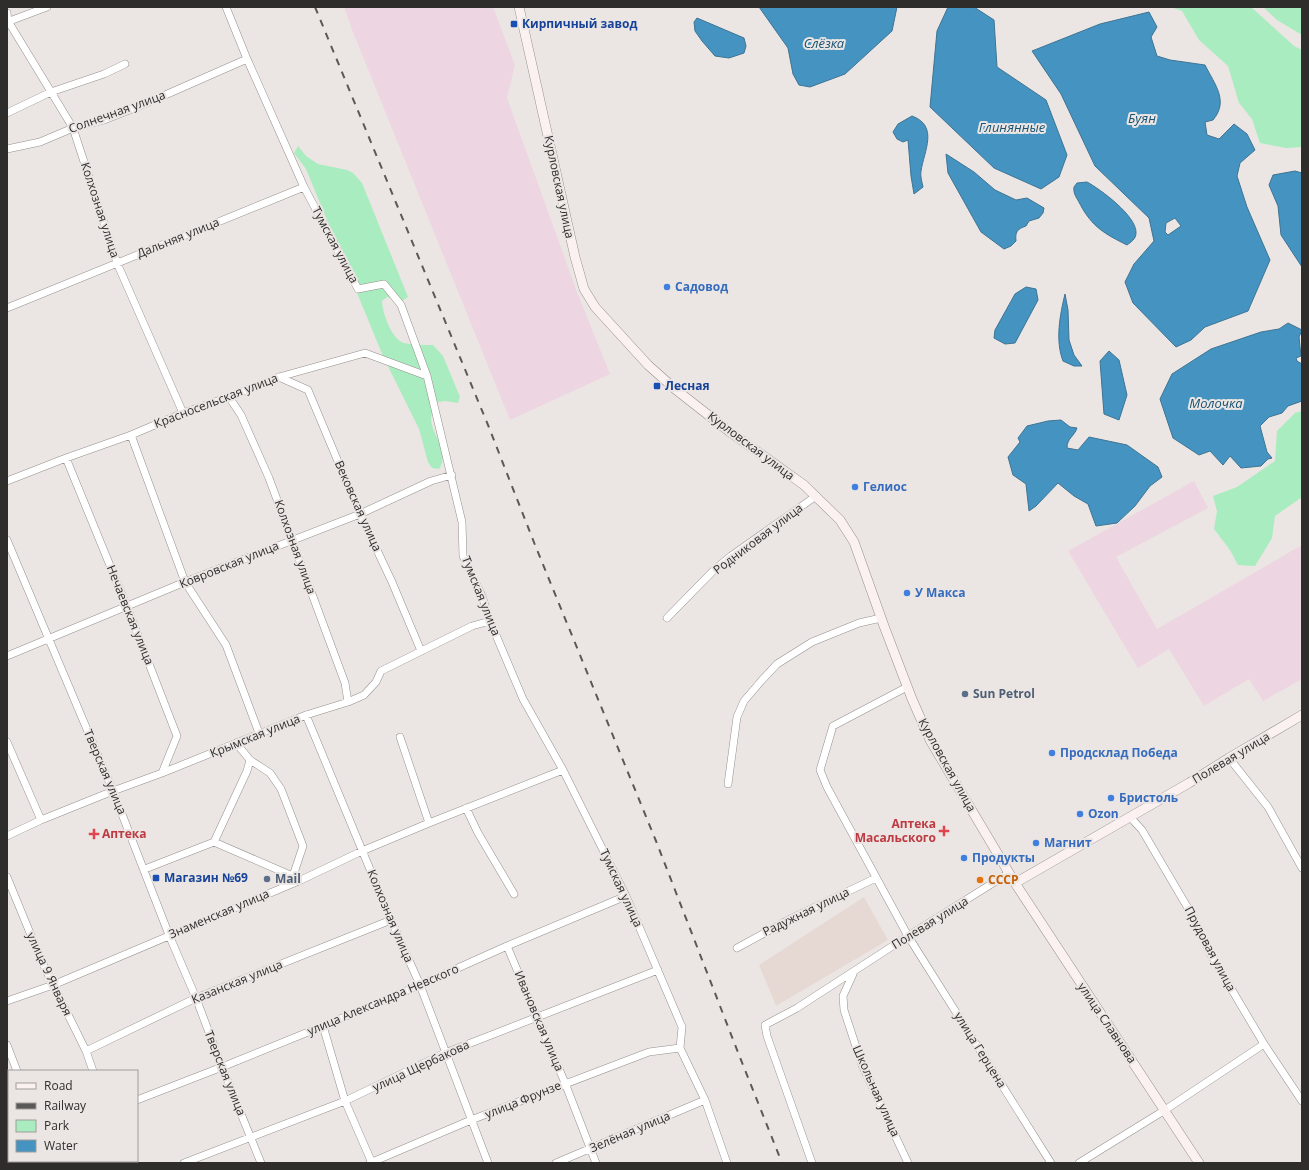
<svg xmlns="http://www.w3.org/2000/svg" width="1309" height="1170" font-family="'Open Sans',sans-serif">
<rect width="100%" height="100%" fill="#ebe6e3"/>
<path fill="#e6d9d3" d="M864 897 888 940 776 1006 759 965Z
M18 1161H110L111 1163H14Z"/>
<path fill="#edd5e1" d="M344 7H493L515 65 507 98 577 292 610 374 510 420 353 32Z
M1194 481 1208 508 1116 557 1157 629 1302 545V679L1263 701 1249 679 1204 706 1169 649 1138 668 1068 551Z"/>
<path fill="#a8ecbf" d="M1171 7H1251L1294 46 1302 50V147L1286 148 1260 143 1252 119 1239 103 1228 66 1199 40 1182 11Z
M1263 7H1302V35L1277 20Z
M298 146 306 156 318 164 347 170 353 173 362 183 408 297 402 301 387 297 382 301C382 312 392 340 404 343 413 345 424 345 433 345L443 356 460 397 458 403 445 401 438 402C436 406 433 410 432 414 426 429 452 451 439 469L432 468 428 462 419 429 383 356 306 169 294 153Z
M1302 411V497L1275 516 1272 538 1255 566 1238 565 1230 550 1214 529 1217 511 1213 496 1237 487 1275 461 1277 431 1295 413Z"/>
<path fill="#4593c1" stroke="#3e7494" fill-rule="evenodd" d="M759 7H897L892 31 845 74 810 87 799 85 793 74 788 48Z
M948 7H974L994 20 997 67 1046 100 1067 155 1059 177 1041 189 994 168 930 107 937 31Z
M1149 12 1157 27 1151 37 1157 56 1170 60 1205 65C1215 85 1229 101 1213 120L1205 122 1207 135 1219 139 1234 124 1247 134 1255 150 1240 163 1237 176 1247 207 1270 260 1248 311 1205 327 1191 340 1176 347 1133 303 1125 282 1134 264 1154 241 1149 218 1095 166 1061 94 1032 51 1100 24ZM1175 218 1181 226 1168 235 1165 232 1166 223Z
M697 18 744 38 746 46 744 53 729 58 715 56 702 41 695 31 694 22Z
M912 116C939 126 924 151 921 171 920 176 922 182 923 187L914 194 911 176 908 140 903 142 897 139 893 132 898 124Z
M946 154 974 172 995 190 1016 200 1027 198 1044 208 1043 213 1039 218 1029 221 1026 226C1017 229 1015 232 1016 241L1011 246 1004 249 981 232 948 173Z
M1295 171 1302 173V267L1281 235 1278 206 1269 185 1273 175Z
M1087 182C1100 189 1137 216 1136 233 1136 239 1131 242 1127 245 1105 234 1092 227 1080 204 1077 198 1073 194 1074 187L1077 183Z
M1026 287 1036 289 1038 300 1015 343 1005 344 994 338 995 330 1015 294Z
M1065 294 1068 310 1069 340 1074 355 1082 366H1074L1063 361C1055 340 1060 315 1065 294Z
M1288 323 1302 330 1299 337 1301 356 1296 358 1297 361 1302 364V401L1288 406 1282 413 1269 417 1260 426 1267 452 1272 458 1268 459 1261 466 1241 468 1230 456 1223 465 1210 451 1199 455 1173 438 1160 399 1172 374 1211 349 1261 332 1279 329Z
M1109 351 1119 360 1127 395 1119 420 1104 414 1100 361Z
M1061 420 1070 427 1077 428C1074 437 1067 438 1067 448L1078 450 1089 437 1127 445 1158 467 1162 477 1150 486 1135 506 1117 523 1096 526 1088 504 1074 496 1058 483 1036 506 1029 511 1026 484 1013 475 1008 457 1020 442 1018 438 1027 426 1048 421Z"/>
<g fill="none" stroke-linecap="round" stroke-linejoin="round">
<defs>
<path id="street" d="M226 7 247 59 304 187 358 289 384 284 401 305 427 376 462 522 463 556 482 596 490 621 523 699 563 770 626 896 682 1027 680 1048 705 1100 727 1163
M7 13 8 21 73 128 117 263 183 413
M7 22 47 7
M7 113 51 92 104 74 125 64
M7 149 40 142 73 128 104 120 147 103 247 59
M7 308 304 187
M279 377 308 390 360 514 392 582 421 651
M229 397 241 415 269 478 345 683 348 702
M131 435 185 582 226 645 259 733
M66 458 127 607 177 736 162 773
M7 481 66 458 131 435 183 413 229 397 279 377 365 353 427 376
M7 540 113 791 169 935 196 998 222 1067 261 1163
M667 618 714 570 731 556 816 496
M7 656 185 582 360 514 431 481 452 475
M907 687 833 726 820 770 827 787 908 936 1051 1163
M306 715 391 920 420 985 488 1163
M400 737 429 823
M7 742 41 820
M236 743 250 760 270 773 281 789 303 846 293 876
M1229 758 1268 807 1302 868
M728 784 737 717 744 701 762 680 777 664 812 642 859 623 881 618
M466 808 478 833 514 894
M1130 817 1142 830 1192 915 1210 953 1264 1044 1302 1101
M7 836 41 820 113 791 162 773 306 715 348 702 364 695 376 682 381 671 472 626 490 621
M214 842 297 878
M145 869 214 842 247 771 250 760
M7 877 42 962 86 1051 93 1071
M507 946 565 1083 596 1163
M737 948 792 918 876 878
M853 974 843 996 844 1010 862 1065 908 1163
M7 1001 53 985 301 880 362 851 429 823 563 770
M323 1026 345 1101 372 1163
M7 1045 17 1071
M86 1051 196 998 391 920
M137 1100 222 1067 323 1026 420 985 507 946 626 896
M7 1153 9 1152
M124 1161V1163
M184 1163 345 1101 445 1053 658 970
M370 1163 471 1120 649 1052 680 1048
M556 1163 705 1100
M812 1163 767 1036 765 1025 797 1008 908 936 1009 873
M1079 1163 1165 1110 1264 1044"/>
<path id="secondary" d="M519 7 575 257 584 289 595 307 648 365 675 389 730 432 804 485 840 520 854 542 884 626 912 699 930 740 1015 883 1199 1163
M1015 883 1189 783 1229 758 1302 715"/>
</defs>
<use href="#street" stroke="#95908e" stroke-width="8"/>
<use href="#secondary" stroke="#95908e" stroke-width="10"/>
<use href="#street" stroke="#fff" stroke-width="7"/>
<use href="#secondary" stroke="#faf1f0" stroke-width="9"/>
<path stroke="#5b5957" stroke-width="2" stroke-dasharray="7 7" stroke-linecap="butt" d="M315 7 488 425 535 545 656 841 739 1055 782 1163"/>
</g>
<g fill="#1a4fb4" stroke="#ebe6e3" stroke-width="1.5">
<rect x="510" y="20" width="8" height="8" rx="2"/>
<rect x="653" y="382" width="8" height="8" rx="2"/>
<rect x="152" y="874" width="8" height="8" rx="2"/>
</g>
<g fill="#3f7fe0" stroke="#ebe6e3" stroke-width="1.5">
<circle cx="667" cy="287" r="4"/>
<circle cx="855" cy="487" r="4"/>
<circle cx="907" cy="593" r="4"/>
<circle cx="1052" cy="753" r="4"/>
<circle cx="1111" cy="798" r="4"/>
<circle cx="1080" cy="814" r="4"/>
<circle cx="1036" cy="843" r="4"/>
<circle cx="964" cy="858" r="4"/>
</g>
<g fill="#5c6f8a" stroke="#ebe6e3" stroke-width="1.5">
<circle cx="965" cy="694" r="4"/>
<circle cx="267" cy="879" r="4"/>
</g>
<g fill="#e0444e" stroke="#ebe6e3" stroke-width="1.5">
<path d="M942 825h4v4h4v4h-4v4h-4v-4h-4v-4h4z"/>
<path d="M92 828h4v4h4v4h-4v4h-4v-4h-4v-4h4z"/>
</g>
<circle fill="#e8710a" stroke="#ebe6e3" stroke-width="1.5" cx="980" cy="880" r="4"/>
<g text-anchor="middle" stroke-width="4" stroke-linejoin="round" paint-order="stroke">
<g font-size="12" font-weight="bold" fill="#164399" stroke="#ebe6e3" text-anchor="start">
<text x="522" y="28">Кирпичный завод</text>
<text x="665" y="390">Лесная</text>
<text x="164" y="882">Магазин №69</text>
</g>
<g font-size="12" fill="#2f2d2c" stroke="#ebe6e3">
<text transform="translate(117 112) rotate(-20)" y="4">Солнечная улица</text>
<text transform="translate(559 187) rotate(78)" y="4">Курловская улица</text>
<text transform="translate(100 210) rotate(72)" y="4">Колхозная улица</text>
<text transform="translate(178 238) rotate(-22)" y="4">Дальняя улица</text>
<text transform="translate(335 245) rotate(62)" y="4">Тумская улица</text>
<text transform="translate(216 401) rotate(-21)" y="4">Красносельская улица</text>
<text transform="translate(751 446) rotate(37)" y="4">Курловская улица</text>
<text transform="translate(358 506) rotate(66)" y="4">Вековская улица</text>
<text transform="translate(758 539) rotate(-37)" y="4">Родниковая улица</text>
<text transform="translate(295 547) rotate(70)" y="4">Колхозная улица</text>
<text transform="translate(229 565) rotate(-22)" y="4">Ковровская улица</text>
<text transform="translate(481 596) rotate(68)" y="4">Тумская улица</text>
<text transform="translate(130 615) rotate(68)" y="4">Нечаевская улица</text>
<text transform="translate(255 736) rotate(-22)" y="4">Крымская улица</text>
<text transform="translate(1231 758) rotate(-31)" y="4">Полевая улица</text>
<text transform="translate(947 765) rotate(61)" y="4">Курловская улица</text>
<text transform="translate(105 772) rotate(67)" y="4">Тверская улица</text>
<text transform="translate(621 888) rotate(65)" y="4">Тумская улица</text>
<text transform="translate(806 912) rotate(-26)" y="4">Радужная улица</text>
<text transform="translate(219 914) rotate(-23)" y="4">Знаменская улица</text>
<text transform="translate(390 916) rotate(67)" y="4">Колхозная улица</text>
<text transform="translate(930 923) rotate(-32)" y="4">Полевая улица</text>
<text transform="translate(1210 949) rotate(62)" y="4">Прудовая улица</text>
<text transform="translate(49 974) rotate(65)" y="4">улица 9 Января</text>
<text transform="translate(237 982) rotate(-22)" y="4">Казанская улица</text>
<text transform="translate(383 1000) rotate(-23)" y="4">улица Александра Невского</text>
<text transform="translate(539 1021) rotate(67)" y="4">Ивановская улица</text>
<text transform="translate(1107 1023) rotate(56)" y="4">улица Славнова</text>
<text transform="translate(980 1050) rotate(58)" y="4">улица Герцена</text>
<text transform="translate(421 1066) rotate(-25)" y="4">улица Щербакова</text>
<text transform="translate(225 1073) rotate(68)" y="4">Тверская улица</text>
<text transform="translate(876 1091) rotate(66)" y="4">Школьная улица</text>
<text transform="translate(523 1100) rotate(-22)" y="4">улица Фрунзе</text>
<text transform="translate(630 1132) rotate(-23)" y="4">Зелёная улица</text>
</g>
<g font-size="12" font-weight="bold" fill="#366cbe" stroke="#ebe6e3" text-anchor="start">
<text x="675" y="291">Садовод</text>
<text x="863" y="491">Гелиос</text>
<text x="915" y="597">У Макса</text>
<text x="1060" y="757">Продсклад Победа</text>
<text x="1119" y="802">Бристоль</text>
<text x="1088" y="818">Ozon</text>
<text x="1044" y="847">Магнит</text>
<text x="972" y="862">Продукты</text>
</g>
<g font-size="12" font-weight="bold" fill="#4e5e75" stroke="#ebe6e3" text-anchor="start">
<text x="973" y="698">Sun Petrol</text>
<text x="275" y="883">Mail</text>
</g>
<g font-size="12" font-weight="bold" fill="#be3a42" stroke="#ebe6e3" text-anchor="end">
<text x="936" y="828">Аптека<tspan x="936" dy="14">Масальского</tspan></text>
<text x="102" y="838" text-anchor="start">Аптека</text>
</g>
<g font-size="12" font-weight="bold" fill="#c56008" stroke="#ebe6e3" text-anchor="start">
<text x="988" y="884">СССР</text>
</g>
<g font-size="13" font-style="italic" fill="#175273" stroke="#ebe6e3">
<text x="824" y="48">Слёзка</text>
<text x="1142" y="123">Буян</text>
<text x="1012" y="132">Глинянные</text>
<text x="1216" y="408">Молочка</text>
</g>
</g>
<rect width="1309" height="1170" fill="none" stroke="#2f2d2c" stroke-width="16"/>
<rect x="8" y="1070" width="130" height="92" fill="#ebe6e3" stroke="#a09c9a"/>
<rect x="16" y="1083" width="20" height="6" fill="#faf1f0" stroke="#a09c9a"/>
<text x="44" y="1090" font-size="12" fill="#2f2d2c">Road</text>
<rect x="16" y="1103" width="20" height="6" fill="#5b5957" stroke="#a09c9a"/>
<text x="44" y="1110" font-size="12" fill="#2f2d2c">Railway</text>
<rect x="16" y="1120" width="20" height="12" fill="#a8ecbf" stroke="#a09c9a"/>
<text x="44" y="1130" font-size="12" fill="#2f2d2c">Park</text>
<rect x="16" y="1140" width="20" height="12" fill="#4593c1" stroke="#a09c9a"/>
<text x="44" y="1150" font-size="12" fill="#2f2d2c">Water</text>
</svg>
